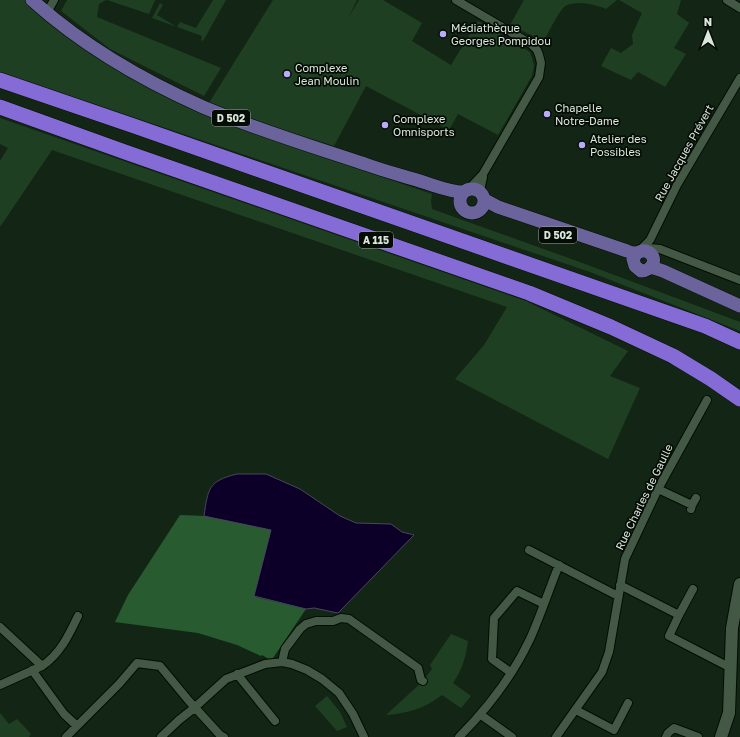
<svg xmlns="http://www.w3.org/2000/svg" width="740" height="737" font-family="'Golos Text',sans-serif">
<rect width="100%" height="100%" fill="#132615"/>
<path fill="#1e3f22" d="M0 0H29L201 111 297 148 432 194 431 201 432 209 577 261 740 322V331L590 272 0 72Z
M67 0H106L99 4 97 17 221 68 204 96 110 49 61 11Z
M107 0H155L149 14Z
M213 0H226L203 41 201 40 202 36 152 18 160 3 163 5 157 15 177 27 180 22 196 28Z
M273 0H357L349 17 359 0H383L422 23 412 41 451 65 478 21 530 52 534 65 532 76 498 135 458 114 449 130 366 86 334 146 281 129 209 103Z
M524 0H617L606 9C595 4 576 0 565 6 559 11 548 33 544 41L510 25Z
M619 0H681L677 14 689 23 674 48 686 54 665 87 638 72 631 80 601 66 611 48 621 53 633 44 632 35 642 13Z
M0 118 526 301 628 351 610 376 640 388 608 459 455 379 484 345 507 307 52 150 0 227V161L8 148 0 144Z
M451 634 468 641C466 657 462 670 453 683L471 696 461 708 442 695C424 709 408 713 386 715L423 681 432 669 430 665Z
M327 696 340 712 347 727 337 731 315 706Z
M0 713 9 724 17 719 31 734 29 737H0Z"/>
<path fill="#285c30" d="M180 515 204 516 271 530 255 597 306 609 273 658 269 659 262 655 261 656 237 645 198 633 115 622 128 595Z"/>
<path fill="#0c0028" stroke="#4a455e" d="M237 474H266L300 489 340 516 356 523 391 524 402 532 414 535 338 613 314 608 306 609 254 596 271 530 204 516C208 489 208 481 237 474Z"/>
<g fill="none" stroke-linecap="round" stroke-linejoin="round">
<defs>
<path id="street" d="M456 0 531 44 537 50 539 55 541 63 539 77 483 174 469 189
M727 0 740 8
M49 9 54 0
M480 191 483 177
M650 248 660 249 740 280
M639 251 650 240 677 185 740 78
M658 489 692 505 691 509
M692 505 696 498
M529 550 618 596
M620 585 679 615 669 636 731 668
M679 615 693 589
M0 627 42 666
M282 662 285 649 300 629 306 624 316 621H333L341 618 349 619 418 668 421 680 423 681
M32 670 64 714 77 726
M510 672 492 659 494 618 517 591 544 604
M237 674 275 721
M0 685 42 666C60 654 69 635 78 616
M576 710 614 730 628 703
M481 715 512 737
M66 737 119 684 137 663 160 666 189 701 220 735 224 737
M161 737 179 720 193 709 226 679 265 664 282 662 292 664 307 670 322 679 339 693 353 714 364 737
M459 737C487 709 513 675 530 639 541 615 549 589 559 565
M556 737 602 672 609 652 625 559 658 489 707 400
M666 737 668 733 674 728 698 737"/>
<path id="secondary" d="M721 737 729 713 732 628 740 584"/>
<path id="primary" d="M32 0C82 45 142 80 203 107 255 129 311 146 365 164 384 171 404 176 423 182 436 186 450 192 464 192
M460 201a12 12 0 1 1 24 0a12 12 0 1 1-24 0Z
M485 200 498 207 627 251C629 252 633 253 636 253 641 252 643 249 648 252 659 258 652 271 641 271L635 266 633 259 637 253
M651 267 663 271 740 306"/>
<path id="highway" d="M0 80 137 127 705 326 740 342
M0 107 125 152 529 293 611 327 673 356 711 379 740 399"/>
</defs>
<use href="#street" stroke="#010e02" stroke-width="10"/>
<use href="#secondary" stroke="#010e02" stroke-width="14"/>
<use href="#primary" stroke="#010e02" stroke-width="14"/>
<use href="#highway" stroke="#010e02" stroke-width="16"/>
<use href="#street" stroke="#435845" stroke-width="8"/>
<use href="#secondary" stroke="#435845" stroke-width="12"/>
<use href="#primary" stroke="#6b639b" stroke-width="13"/>
<use href="#highway" stroke="#856bd5" stroke-width="15"/>
</g>
<g fill="#b9abf7" stroke="#050c06" stroke-width="1.5">
<circle cx="443" cy="34" r="4"/>
<circle cx="287" cy="74" r="4"/>
<circle cx="547" cy="114" r="4"/>
<circle cx="385" cy="125" r="4"/>
<circle cx="582" cy="145" r="4"/>
</g>
<g text-anchor="middle" stroke-width="3.5" stroke-linejoin="round" paint-order="stroke">
<g fill="#050c06" stroke="#9ba59b" stroke-width="1">
<rect x="212" y="110" width="38" height="16" rx="3"/>
<rect x="539" y="227" width="38" height="16" rx="3"/>
<rect x="359" y="232" width="34" height="16" rx="3"/>
</g>
<g font-size="10" font-weight="bold" fill="#dbe7db">
<text x="231" y="122">D 502</text>
<text x="558" y="239">D 502</text>
<text x="376" y="244">A 115</text>
</g>
<g font-size="11" fill="#dbe7db" stroke="#050c06" text-anchor="start">
<text x="451" y="32">Médiathèque<tspan x="451" dy="13">Georges Pompidou</tspan></text>
<text x="295" y="72">Complexe<tspan x="295" dy="13">Jean Moulin</tspan></text>
<text x="555" y="112">Chapelle<tspan x="555" dy="13">Notre-Dame</tspan></text>
<text x="393" y="123">Complexe<tspan x="393" dy="13">Omnisports</tspan></text>
<text x="590" y="143">Atelier des<tspan x="590" dy="13">Possibles</tspan></text>
</g>
<g font-size="11" fill="#dbe7db" stroke="#050c06">
<text transform="translate(684 153) rotate(-61)" y="4">Rue Jacques Prévert</text>
<text transform="translate(644 497) rotate(-64)" y="4">Rue Charles de Gaulle</text>
</g>
</g>
<g transform="translate(708 32)" stroke="#050c06" stroke-width="3" paint-order="stroke">
<path d="M0-3L7 15L0 10L-7 15Z" fill="#dbe7db"/>
<text y="-6" font-size="11" font-weight="bold" text-anchor="middle" fill="#dbe7db">N</text>
</g>
</svg>
